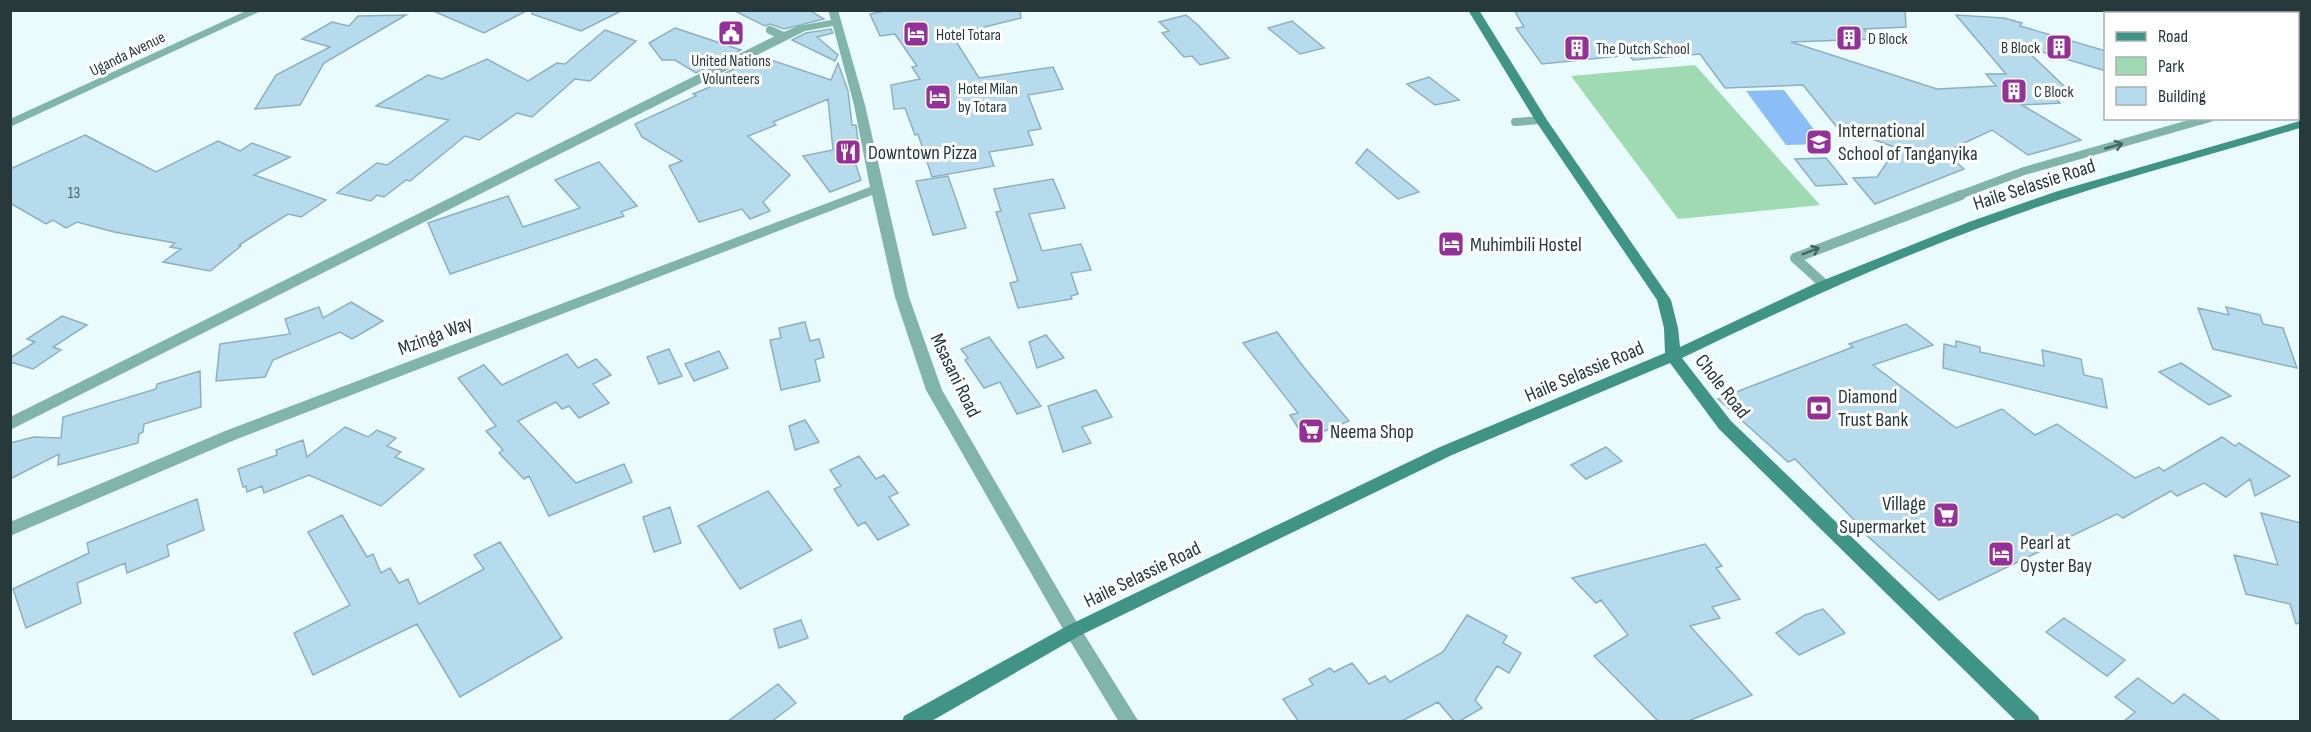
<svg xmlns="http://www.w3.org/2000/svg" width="2311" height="732" font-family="'Sofia Sans Condensed',sans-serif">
<rect width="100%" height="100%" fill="#e9fbfd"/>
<path fill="#9fdab3" d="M1695 65 1820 205 1678 219 1571 76Z"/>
<path fill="#8bbdf7" d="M1784 90 1825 144 1786 145 1746 91Z"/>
<path fill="#b5dbed" stroke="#8cb0c1" stroke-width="1.5" d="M431 10H528L484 33Z
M533 10H623L581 31 532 14Z
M733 10H809L824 19 784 29 770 24 765 26Z
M890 10H1020L1021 18 952 35 979 78 1053 67 1063 89 1028 95 1041 129 1028 131 1033 145 989 152 994 166 932 177 918 134 915 135 905 108 894 109 891 85 920 79 912 67 917 66 895 34 880 36 870 14Z
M1514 10H1905L1906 27 1864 29 1873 39 1791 42 1937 89 1996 86 1986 74H2006L1956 15 2004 18 2022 23 2020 26 2106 51V71L2022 46 2065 87H2046L2060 103 2022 105 2081 140 2028 155 1992 130 1945 152 1964 169 1875 204 1853 178 1877 177 1897 148 1836 126 1803 85 1725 88 1700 54 1633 60 1629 55 1542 64 1516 28 1524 27Z
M406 15 324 63 300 105 255 109 276 75 330 47 302 39 332 22 349 26 358 16Z
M1186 15 1198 25 1229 58 1200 65 1192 56 1184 57 1162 33 1169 31 1159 22Z
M1292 21 1324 48 1300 54 1268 28Z
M675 28 741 50 696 73 675 60H662L649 43Z
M831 29 833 33 817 37 838 55 835 61 792 40 806 33Z
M605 30 636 41 590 81 575 79 532 117 517 113 479 140 465 136 410 181 406 180 384 197 377 195 371 201 337 193 377 163 387 165 449 120 376 106 428 75 442 79 487 59 528 81 557 63 565 64Z
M759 56 831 80 838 63 848 91 852 125H856L857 134 860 153 852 154 861 180 830 192 803 156 833 150 828 99 773 122 776 125 748 136 790 175 763 202 770 211 750 219 742 209 699 222 669 166 682 161 642 137 635 124 696 96 693 94 715 85 710 81Z
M1429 77 1459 100 1435 105 1407 84Z
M85 135 156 172 218 141 240 151 252 143 290 157 254 175 326 200 301 217 288 214 239 245 241 246 210 271 163 262 181 249 170 247 175 243 114 232 77 222 66 228 53 220 46 224 10 203V169Z
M1367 149 1419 192 1398 199 1356 163Z
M1826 158 1847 184 1816 186 1795 159Z
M599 162 637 206 621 212 624 216 450 274 428 223 508 196 523 227 580 208 555 180Z
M948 176 966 228 933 235 916 181Z
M1053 179 1065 208 1029 214 1042 251 1081 244 1091 270 1071 273 1078 294 1071 296 1072 299 1018 308 1010 283 1018 281 996 212 1001 211 994 189Z
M351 302 383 321 352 339 340 332 273 360 265 377 216 381 220 344 290 334 285 319 319 307 323 318Z
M2226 307 2260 315 2263 324 2283 328 2297 368 2213 349 2198 308 2229 315Z
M62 316 87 325 53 347 61 350 33 369 10 362V358L35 342 27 339Z
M805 322 810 341 819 339 824 357 815 360 820 381 781 390 770 340 781 338 779 328Z
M1906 324 1933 345 1873 365 1956 428 2002 409 2035 435 2057 424 2135 478 2159 467 2164 471 2222 437 2235 446 2239 443 2290 476 2255 496 2250 479 2226 497 2204 483 2177 496 2171 491 2123 518 2117 514 1939 600 1854 524 1857 523 1795 459 1788 462 1718 399 1853 347 1849 344Z
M1277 332 1306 370 1349 421 1305 439 1290 415 1298 413 1243 343Z
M1046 335 1064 358 1037 368 1029 342Z
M989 337 997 348 1041 406 1017 414 1000 382 984 388 965 360 968 358 961 349Z
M1956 341 1980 347V352L2044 366 2042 350 2081 359 2084 375 2102 379 2107 408 1943 368 1944 344 1956 347Z
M669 349 682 376 659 384 647 357Z
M719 351 728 368 694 381 685 364Z
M567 354 578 368 596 359 611 375 593 384 609 403 579 418 569 406 562 409 556 402 518 421 576 483 624 464 632 482 549 516 529 476 524 479 499 453 503 450 486 431 496 426 458 378 484 365 502 385Z
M2181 363 2231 396 2209 405 2159 372Z
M200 371 201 407 144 424 143 432 139 434 138 443 58 465 59 454 10 479V443L34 437 61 438 63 417 156 389 157 384Z
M1096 390 1112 417 1082 427 1091 443 1063 452 1048 406Z
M805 420 819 442 795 450 789 426Z
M345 427 368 437 377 430 396 438 387 446 401 452 395 457 424 469 381 506 309 475 264 493 262 486 247 492 246 486 243 487 238 469 277 455 276 450 303 440 307 457Z
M1606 447 1622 461 1586 479 1571 465Z
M859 456 876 479 884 475 898 493 889 497 909 525 878 540 865 522 858 526 834 489 841 486 830 470Z
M768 491 812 550 740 589 698 526Z
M197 499 204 530 167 545 169 556 127 573 125 563 77 583 81 603 26 628 13 589 89 553 87 543Z
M670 507 681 543 654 552 643 517Z
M2261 513 2301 523V623L2296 624 2290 604 2246 594 2234 555 2278 565Z
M342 515 367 557 373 554 381 573 390 568 399 583 408 579 419 604 484 569 474 555 500 542 562 638 460 697 417 624 313 675 294 633 350 605 308 532Z
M1705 544 1722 566 1716 568 1740 599 1712 607 1720 618 1690 626 1752 695 1686 722H1659L1594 656 1628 635 1601 600 1596 603 1572 578Z
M1823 609 1845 633 1799 655 1776 633 1805 615Z
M1467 615 1507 636 1503 643 1521 653 1509 673 1497 666 1475 700 1482 708 1458 722H1455L1438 702 1400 722H1299L1283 699 1313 685 1309 679 1330 668 1334 672 1352 663 1369 684 1385 676 1390 682 1443 652Z
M2064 618 2125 660 2107 676 2046 632Z
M801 620 808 638 779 648 774 629Z
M2138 678 2173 704 2184 694 2222 722H2123L2135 712 2115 697Z
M778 684 796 703 771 722H727Z"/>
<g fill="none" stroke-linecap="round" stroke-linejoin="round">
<path stroke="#82b5aa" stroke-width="8" d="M770 30 783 36
M1515 122 1541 120
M1957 196 2024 171 2210 118"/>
<path stroke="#82b5aa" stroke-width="10" d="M1825 285 1795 258 1961 195"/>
<path fill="#82b5aa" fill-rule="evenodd" d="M248 10H263L10 127V119Z
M828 10H838L865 105 909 297 942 390 1079 626 1139 722H1119L1067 636 926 390 895 297 872 195 237 439 10 536V522L225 431 870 187 854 105 833 26 805 31 10 430V417L779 34 798 26 831 20Z
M2102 10H2116L2120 14H2106Z
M2298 89H2300V96H2298Z"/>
<path fill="#409485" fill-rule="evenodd" d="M1468 10H1479L1547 120 1671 300 1678 328 1680 347 1814 284 1969 222 2058 191 2300 121V128C2193 160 2084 188 1979 228 1877 266 1780 311 1682 358L1731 421 2038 716 2040 722H2017L1719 429 1670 363 1452 455 1079 636 930 722H902L904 716 1067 626 1440 447 1665 353 1664 328 1657 300 1535 120Z"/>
</g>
<defs><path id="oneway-shaft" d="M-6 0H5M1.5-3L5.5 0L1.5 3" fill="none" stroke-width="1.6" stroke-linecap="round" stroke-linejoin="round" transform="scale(1.5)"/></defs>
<g stroke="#476462">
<use href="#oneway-shaft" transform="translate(2114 146) rotate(-16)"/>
<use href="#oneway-shaft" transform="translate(1811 251) rotate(-21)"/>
</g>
<defs>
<symbol id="civic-square" viewBox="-11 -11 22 22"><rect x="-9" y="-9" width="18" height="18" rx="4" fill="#933198" stroke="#fff"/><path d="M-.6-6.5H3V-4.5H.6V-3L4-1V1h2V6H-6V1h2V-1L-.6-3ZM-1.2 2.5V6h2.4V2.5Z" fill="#fff"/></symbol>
<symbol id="hotel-square" viewBox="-11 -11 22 22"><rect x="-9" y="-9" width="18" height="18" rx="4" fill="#933198" stroke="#fff"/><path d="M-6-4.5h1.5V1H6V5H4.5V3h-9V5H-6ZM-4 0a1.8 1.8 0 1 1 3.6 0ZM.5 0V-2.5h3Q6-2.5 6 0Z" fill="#fff"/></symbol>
<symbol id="building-square" viewBox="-11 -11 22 22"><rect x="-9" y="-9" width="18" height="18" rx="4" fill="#933198" stroke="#fff"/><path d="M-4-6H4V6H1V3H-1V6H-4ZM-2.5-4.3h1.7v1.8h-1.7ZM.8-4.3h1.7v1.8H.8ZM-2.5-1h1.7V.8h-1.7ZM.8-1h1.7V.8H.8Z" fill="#fff"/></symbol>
<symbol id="school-square" viewBox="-11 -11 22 22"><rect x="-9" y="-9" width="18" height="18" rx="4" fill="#933198" stroke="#fff"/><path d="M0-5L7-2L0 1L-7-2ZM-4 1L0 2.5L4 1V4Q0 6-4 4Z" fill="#fff"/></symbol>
<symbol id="restaurant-square" viewBox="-11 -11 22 22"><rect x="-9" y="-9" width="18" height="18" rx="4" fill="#933198" stroke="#fff"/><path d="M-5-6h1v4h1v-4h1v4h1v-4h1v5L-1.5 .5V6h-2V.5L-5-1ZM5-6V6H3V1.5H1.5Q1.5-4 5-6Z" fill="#fff"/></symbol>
<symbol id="bank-square" viewBox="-11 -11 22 22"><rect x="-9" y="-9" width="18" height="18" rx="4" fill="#933198" stroke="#fff"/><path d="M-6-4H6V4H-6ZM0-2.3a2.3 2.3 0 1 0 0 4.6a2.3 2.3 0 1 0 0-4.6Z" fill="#fff"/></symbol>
<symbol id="supermarket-square" viewBox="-11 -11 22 22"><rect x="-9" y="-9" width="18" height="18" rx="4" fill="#933198" stroke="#fff"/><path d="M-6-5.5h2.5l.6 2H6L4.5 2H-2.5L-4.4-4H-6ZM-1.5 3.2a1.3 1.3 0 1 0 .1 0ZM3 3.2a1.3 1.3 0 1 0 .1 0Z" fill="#fff"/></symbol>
</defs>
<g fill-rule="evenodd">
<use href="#civic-square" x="716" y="18" width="30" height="30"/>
<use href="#hotel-square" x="901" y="19" width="30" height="30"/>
<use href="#building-square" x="1834" y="23" width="30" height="30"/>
<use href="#building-square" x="2044" y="32" width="30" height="30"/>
<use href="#building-square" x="1562" y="33" width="30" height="30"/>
<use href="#building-square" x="1999" y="76" width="30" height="30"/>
<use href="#hotel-square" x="923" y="82" width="30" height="30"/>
<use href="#school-square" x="1804" y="127" width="30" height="30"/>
<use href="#restaurant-square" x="833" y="137" width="30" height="30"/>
<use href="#hotel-square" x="1436" y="229" width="30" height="30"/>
<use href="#bank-square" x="1804" y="393" width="30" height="30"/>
<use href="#supermarket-square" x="1296" y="416" width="30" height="30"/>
<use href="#supermarket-square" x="1931" y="500" width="30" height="30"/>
<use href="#hotel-square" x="1986" y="539" width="30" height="30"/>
</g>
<g text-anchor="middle" stroke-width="6" stroke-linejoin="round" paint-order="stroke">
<g font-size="16" fill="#27393b" stroke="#fff" text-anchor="start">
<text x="936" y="40">Hotel Totara</text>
<text x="1868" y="44">D Block</text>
<text x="2040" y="53" text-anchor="end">B Block</text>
<text x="1596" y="54">The Dutch School</text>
<text x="731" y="66" text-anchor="middle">United Nations<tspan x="731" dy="18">Volunteers</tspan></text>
<text x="958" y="94">Hotel Milan<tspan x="958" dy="18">by Totara</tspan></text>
<text x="2034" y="97">C Block</text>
</g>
<g font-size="16" fill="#27393b" stroke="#fff">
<text transform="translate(127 53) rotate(-26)" y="6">Uganda Avenue</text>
</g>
<g font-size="16" fill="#4a6268">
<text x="74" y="198">13</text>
</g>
<g font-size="20" fill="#27393b" stroke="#fff" text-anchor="start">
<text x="1838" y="137">International<tspan x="1838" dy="23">School of Tanganyika</tspan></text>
<text x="868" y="159">Downtown Pizza</text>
<text x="1470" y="251">Muhimbili Hostel</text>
<text x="1838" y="403">Diamond<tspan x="1838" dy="23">Trust Bank</tspan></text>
<text x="1330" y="438">Neema Shop</text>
<text x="1926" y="510" text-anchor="end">Village<tspan x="1926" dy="23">Supermarket</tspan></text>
<text x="2020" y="549">Pearl at<tspan x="2020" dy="23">Oyster Bay</tspan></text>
</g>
<g font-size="20" fill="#27393b" stroke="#fff">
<text transform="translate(2034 184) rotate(-18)" y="7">Haile Selassie Road</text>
<text transform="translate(435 335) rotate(-21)" y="7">Mzinga Way</text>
<text transform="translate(1584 371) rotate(-23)" y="7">Haile Selassie Road</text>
<text transform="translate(956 375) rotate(64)" y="7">Msasani Road</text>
<text transform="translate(1723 386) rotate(52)" y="7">Chole Road</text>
<text transform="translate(1142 574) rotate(-26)" y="7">Haile Selassie Road</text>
</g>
</g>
<rect width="2311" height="732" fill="none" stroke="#27393b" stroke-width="24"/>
<rect x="2104" y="12" width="195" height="108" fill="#ffffff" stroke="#a9b0b1" stroke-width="1.5"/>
<rect x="2116" y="32" width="30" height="9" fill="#409485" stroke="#a9b0b1" stroke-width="1.5"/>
<text x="2158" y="42" font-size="18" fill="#27393b">Road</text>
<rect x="2116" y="57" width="30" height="18" fill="#9fdab3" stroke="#a9b0b1" stroke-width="1.5"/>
<text x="2158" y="72" font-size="18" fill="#27393b">Park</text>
<rect x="2116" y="87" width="30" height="18" fill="#b5dbed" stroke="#a9b0b1" stroke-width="1.5"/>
<text x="2158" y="102" font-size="18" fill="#27393b">Building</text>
</svg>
